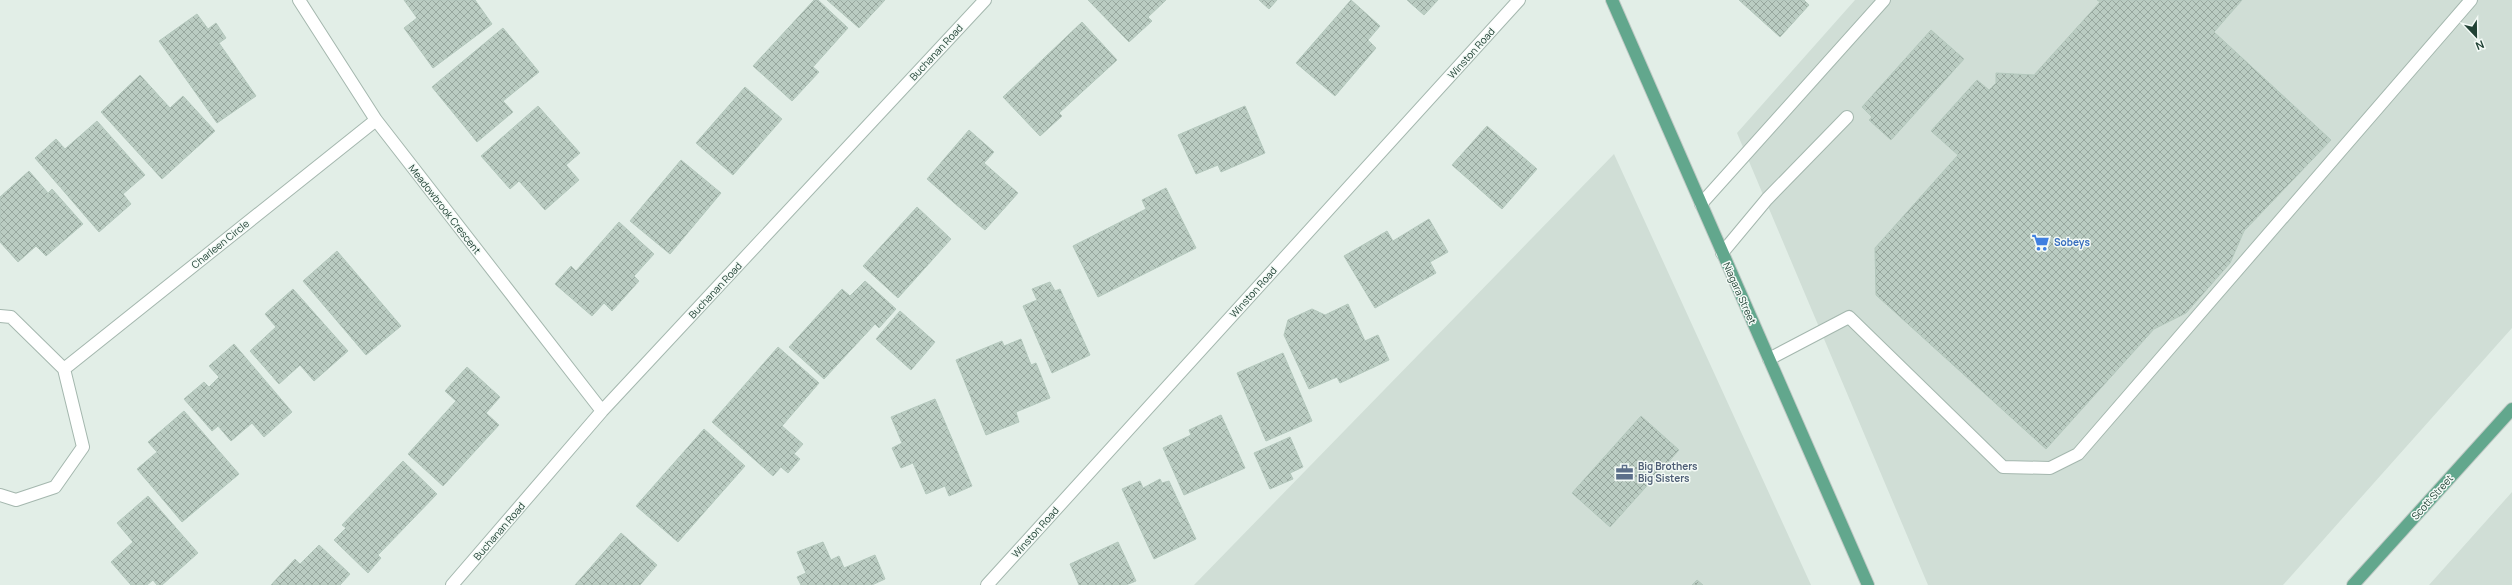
<svg xmlns="http://www.w3.org/2000/svg" width="2512" height="585" font-family="Manrope,sans-serif">
<defs>
<pattern id="building-cross-hatch" width="8" height="8" patternUnits="userSpaceOnUse"><rect width="8" height="8" fill="#baccc2"/><path d="M0 0l8 8M0 8l8-8" fill="none" stroke="#97a79e"/></pattern>
</defs>
<rect width="100%" height="100%" fill="#e2eee7"/>
<path fill="#d0ded6" d="M1855 0H2512V328L2283 585H1928L1737 133Z
M1614 154 1811 585H1194Z
M2512 492V585H2429Z"/>
<path fill="url(#building-cross-hatch)" stroke="#b4c8bd" d="M404 0H475L492 24 433 68 404 28 417 18Z
M814 0H818L848 28 813 67 819 72 792 101 753 66Z
M827 0H885L859 28Z
M1088 0H1166L1148 17 1152 21 1129 42Z
M1259 0H1277L1269 9Z
M1351 0 1380 26 1368 40 1376 48 1335 96 1296 63Z
M1407 0H1438L1424 15Z
M1739 0H1804L1809 5 1780 37Z
M2097 0H2242L2214 32 2331 140 2244 231 2230 263 2186 313 2154 329 2046 449 1876 295 1875 248 1958 155 1931 131 1977 80 1989 90 1996 83V73L2034 75 2100 2Z
M197 14 208 29 216 23 226 38 219 43 256 96 217 123 159 41Z
M1082 22 1117 60 1059 113 1062 116 1040 136 1003 97Z
M503 28 539 72 503 101 513 112 477 142 432 87Z
M1931 30 1964 59 1891 140 1869 120 1872 117 1862 107Z
M140 75 170 108 183 96 215 131 162 179 101 112Z
M745 87 782 119 733 175 696 143Z
M538 106 580 153 566 165 579 180 545 210 519 181 510 189 481 156Z
M1245 106 1265 153 1221 172 1218 165 1196 174 1178 135Z
M97 121 145 175 123 194 131 204 99 232 35 158 56 139 65 149Z
M1487 126 1537 169 1502 209 1452 165Z
M969 130 994 152 984 163 1018 193 985 230 927 179Z
M681 160 721 193 670 254 630 221Z
M29 171 48 193 52 189 83 224 46 256 36 246 18 262 0 242V197Z
M1166 188 1196 248 1098 297 1073 246 1146 209 1142 200Z
M917 207 951 239 898 298 863 266Z
M1429 219 1448 252 1430 262 1436 273 1375 308 1344 256 1387 231 1393 241Z
M619 222 654 254 634 276 639 281 612 311 604 303 592 316 555 284 571 266 576 271Z
M337 251 401 326 366 355 303 281Z
M865 281 896 309 879 328 875 324 824 379 789 347 842 289 850 296Z
M1050 282 1055 291 1060 289 1090 355 1052 373 1023 306 1037 300 1032 289Z
M293 289 348 351 314 381 300 365 279 384 250 351 276 327 265 314Z
M1348 304 1365 341 1378 335 1389 360 1340 383 1337 377 1309 389 1284 335 1288 320 1312 309 1325 315Z
M900 311 935 342 911 370 876 339Z
M1021 339 1031 365 1036 363 1050 398 1016 412 1019 422 986 435 956 360 1002 341 1004 346Z
M234 344 292 412 264 437 252 423 231 441 218 426 212 431 184 399 204 382 209 387 219 377 209 366Z
M778 347 819 383 782 426 803 444 794 454 800 459 788 473 781 467 773 476 712 422Z
M1283 353 1312 421 1266 441 1237 373Z
M467 367 500 397 486 413 499 425 443 486 408 454 456 401 445 391Z
M935 399 972 486 949 496 945 486 926 494 913 463 901 468 892 448 902 443 891 417Z
M184 411 239 474 182 522 137 469 157 452 148 442Z
M1221 415 1245 468 1184 495 1163 448 1191 435 1189 430Z
M1641 416 1679 450 1610 527 1572 493Z
M704 429 745 466 678 542 636 506Z
M1290 437 1303 467 1290 473 1293 479 1270 489 1254 453Z
M403 461 437 494 378 555 381 558 368 573 334 540 346 528 342 525Z
M1160 479 1162 483 1169 481 1196 539 1154 559 1122 489 1140 481 1143 488Z
M148 496 198 553 162 585H157L153 580 147 585H131L111 562 133 542 117 523Z
M621 533 657 565 640 585H575Z
M823 542 831 560 839 556 844 568 875 555 885 579 872 585H801L797 577 806 573 797 552Z
M1118 542 1136 581 1126 585H1079L1070 564Z
M319 545 350 574 340 585H271L295 559 300 564Z
M1697 580 1703 585H1692Z"/>
<g fill="none" stroke-linecap="round" stroke-linejoin="round">
<defs>
<path id="minor" d="M299 0 376 120 602 411
M1701 204 1884 0
M1722 253 1767 199 1847 117
M0 316 11 317 64 369 83 447 55 487 16 500 0 495
M1769 359 1849 317 2003 467 2050 468 2078 454 2471 0
M64 369 376 120
M452 585 602 411 985 0
M987 585 1519 0"/>
<path id="major" d="M1612 0 1868 585
M2353 585 2512 409"/>
</defs>
<use href="#minor" stroke="#a4b7ae" stroke-width="14"/>
<use href="#major" stroke="#c1cac6" stroke-width="14"/>
<use href="#minor" stroke="#fff" stroke-width="12"/>
<use href="#major" stroke="#62a78d" stroke-width="12"/>
</g>
<defs>
<symbol id="supermarket-bare" viewBox="-9 -9 18 18"><path d="M-6-5.5h2.5l.6 2H6L4.5 2H-2.5L-4.4-4H-6ZM-1.5 3.2a1.3 1.3 0 1 0 .1 0ZM3 3.2a1.3 1.3 0 1 0 .1 0Z" fill="#3f7fe0" stroke="#f3faf6" stroke-width="2.5" paint-order="stroke"/></symbol>
<symbol id="office-bare" viewBox="-9 -9 18 18"><path d="M-6-3h4V-5.5h4V-3h4V5H-6ZM-1-4.5V-3h2v-1.5ZM-6 0V1H6V0Z" fill="#5c6f8a" stroke="#f3faf6" stroke-width="2.5" paint-order="stroke"/></symbol>
</defs>
<g fill-rule="evenodd">
<use href="#supermarket-bare" x="2028" y="230" width="25" height="25"/>
<use href="#office-bare" x="1612" y="460" width="25" height="25"/>
</g>
<g text-anchor="middle" stroke-width="3" stroke-linejoin="round" paint-order="stroke">
<g font-size="10" fill="#204134" stroke="#f3faf6">
<text transform="translate(936 52) rotate(-47)" y="4">Buchanan Road</text>
<text transform="translate(1471 53) rotate(-48)" y="4">Winston Road</text>
<text transform="translate(445 209) rotate(52)" y="4">Meadowbrook Crescent</text>
<text transform="translate(220 244) rotate(-39)" y="4">Charleen Circle</text>
<text transform="translate(715 290) rotate(-47)" y="4">Buchanan Road</text>
<text transform="translate(1253 292) rotate(-48)" y="4">Winston Road</text>
<text transform="translate(1740 293) rotate(66)" y="4">Niagara Street</text>
<text transform="translate(2432 497) rotate(-48)" y="4">Scott Street</text>
<text transform="translate(499 531) rotate(-49)" y="4">Buchanan Road</text>
<text transform="translate(1035 532) rotate(-48)" y="4">Winston Road</text>
</g>
<g font-size="10" font-weight="bold" fill="#366cbe" stroke="#f3faf6" text-anchor="start">
<text x="2054" y="246">Sobeys</text>
</g>
<g font-size="10" font-weight="bold" fill="#4e5e75" stroke="#f3faf6" text-anchor="start">
<text x="1638" y="470">Big Brothers<tspan x="1638" dy="12">Big Sisters</tspan></text>
</g>
</g>
<g transform="translate(2476 36) rotate(158)" stroke="#f3faf6" stroke-width="3" paint-order="stroke">
<path d="M0-3L7 15L0 10L-7 15Z" fill="#204134"/>
<text y="-6" font-size="11" font-weight="bold" text-anchor="middle" fill="#204134">N</text>
</g>
</svg>
